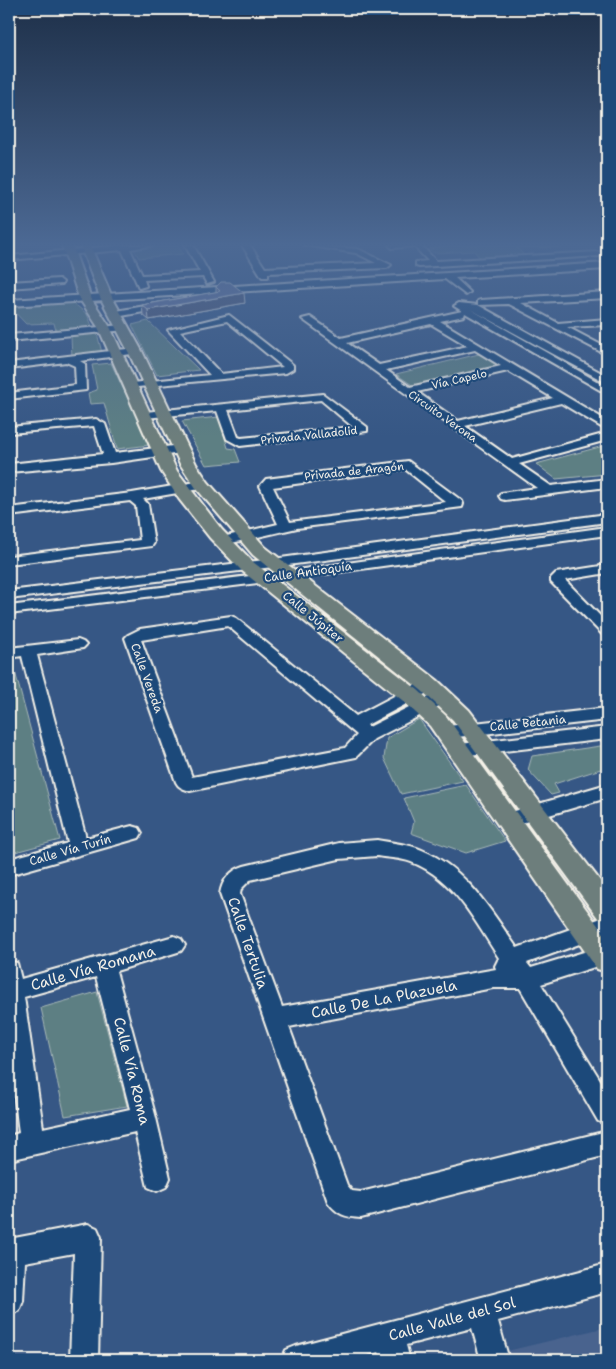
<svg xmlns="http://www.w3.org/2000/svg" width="616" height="1369" font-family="'Shantell Sans',sans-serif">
<rect width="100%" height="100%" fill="#365785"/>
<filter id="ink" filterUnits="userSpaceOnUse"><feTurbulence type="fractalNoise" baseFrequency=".02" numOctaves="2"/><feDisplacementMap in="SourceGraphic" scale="10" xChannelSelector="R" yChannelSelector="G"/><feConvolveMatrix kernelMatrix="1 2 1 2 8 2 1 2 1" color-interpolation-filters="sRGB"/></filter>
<g filter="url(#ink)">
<path fill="#49638e" d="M607 1327V1360H470Z"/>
<path fill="#5d7f83" stroke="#a8b8b6" d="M177 245 183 254 139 258 134 249Z
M451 245H561L563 247 517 248 525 256 481 259 474 251 434 253 429 249Z
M72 302 87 314 92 326 56 331 54 323 26 324 9 306Z
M148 321 199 370 157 375 132 325Z
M97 333 102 353 72 357 71 336Z
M479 354 499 365 415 387 396 374Z
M111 363 150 445 117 449 104 403 90 404 88 393 97 390 92 365Z
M219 417 228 448 235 449 240 462 206 465 182 421Z
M607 445V474L556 479 536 464Z
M14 668 60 840 15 852 9 822V669Z
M419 719 463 781 401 794 384 758 387 738Z
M607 745V767L554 784 559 793 551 795 528 770 532 756Z
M466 785 505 841 466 853 411 833 414 822 404 798Z
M97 992 127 1106 65 1116 41 1008Z"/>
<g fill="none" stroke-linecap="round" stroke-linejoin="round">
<defs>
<path id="minor" d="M123 245H154L130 249 142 275 200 272 185 245H193L214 282 207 284 203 277 144 280 146 286 139 288 122 250 9 260V256Z
M242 245H250L265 268 376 263 356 253 304 245 358 249 391 265 387 268 268 273V277H262Z
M389 245H421L436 261 599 252 603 254 599 256 419 267 416 266V262L428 261 414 246 392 248Z
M607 263V269L455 278 470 292 466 295 445 279 9 306V300Z
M59 279 63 282 62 284 9 288V282Z
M607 292V298L521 303 558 323 607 319V325L567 327 607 348V355L509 304 478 305 607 376V383L470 309 607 387V394L465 313 464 316 440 321 607 421V429L603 428 561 403 465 426 512 459 607 433V440L519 464 551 486 607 479V487L505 500 501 499 499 496 501 493 537 488 302 319 310 317 341 338 462 311 454 306 459 303 478 305V301L481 300ZM431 324 468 346 379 365 347 343ZM475 350 501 366 410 387 386 370ZM508 371 553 398 458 421 417 392Z
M163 303 168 306 166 308 116 317 111 314 116 311Z
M229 315 293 365V369L286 373 127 388 126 386 131 383 210 375 168 330ZM227 321 283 367 221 374 180 331Z
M123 325 128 328 126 330 9 341V335Z
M135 348 139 349V353L80 361 85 364 86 390 9 399V393L76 385 75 366 66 362 9 369V363Z
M323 394 367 427V431L240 446 227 439 217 411 145 418 139 415 145 412ZM321 400 353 427 241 438 238 437 228 410Z
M96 419 105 424 115 453 181 445 187 449 181 453 111 463 9 472V464L103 454 94 426 9 433V427Z
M408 461 462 501 463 504 462 507 297 528 223 545 216 541 218 538 278 524 260 486 266 479ZM405 469 446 502 290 522 273 487Z
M202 481 206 482 208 485 206 488 143 499 148 504 154 543 152 546 9 564V556L140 540 136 506 130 501 9 516V508L132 493Z
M607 514V522L273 567 9 599V591L273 559Z
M607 527V535L289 579 9 614V606L289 571Z
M607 565V573L565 580 607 623V636L602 634 551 582V578L556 573Z
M231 616 236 618 356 716 415 685H427L429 689 427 693 367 725 369 727 437 693H449L451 697 449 701 374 739 356 757 190 791C184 789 179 788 176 782L125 638 128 635 140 629ZM228 626 357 735 345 748 192 777 141 640Z
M78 640 83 642 86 645 83 648 37 655 86 838 132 826 139 828 142 833 139 838 132 840 9 875V859L68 843 22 656 9 658V648Z
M607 708V720L448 738 442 736 439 732 442 728 448 726Z
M607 727V739L460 756 454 754 451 750 454 746 460 744Z
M607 784V798L508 827 501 825 499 820 501 815Z
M377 840C392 843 409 844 422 850 467 869 490 910 517 948L607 916V934L527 963 531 968 607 945V963L541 984 607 1091V1125L598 1121 520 988H493L289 1027 347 1185 352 1191 361 1192 607 1131V1155L361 1218C345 1217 338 1215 328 1202L220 894C222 880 231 870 244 866L339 843ZM377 856C388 858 401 858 411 862 454 878 476 923 499 958L495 966 496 969 282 1007 240 894 241 889 250 880 339 859Z
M174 936 181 939 185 945 181 951 116 971 156 1118 170 1178 166 1187 157 1191 148 1187 135 1132 9 1160V1136L19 1133 9 1051V961L17 963 21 979ZM96 977 130 1109 43 1128 24 997Z
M88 1224 97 1228 101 1237 98 1360H70L74 1253 25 1262 23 1301 19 1311 9 1315V1239Z
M607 1264V1292L498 1321 509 1360H481L472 1328 406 1345 410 1360H382L379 1352 349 1360H282L286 1350 296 1346Z"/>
<path id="major" d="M62 245H72L91 298 110 327 177 471 222 530 253 562 418 690 446 716 607 938V972L597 969 430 726 402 700 241 570 210 538 179 499 161 471 98 327 79 298Z
M80 245H90L112 297 142 351 196 464 208 482 265 547 437 680 469 710 607 890V921L598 918 453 720 421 690 253 555 196 488 180 464 128 351 100 297Z"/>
</defs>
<use href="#minor" stroke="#f4f1e8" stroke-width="4"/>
<use href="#major" stroke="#f4f1e8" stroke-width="4"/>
<use href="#minor" fill="#1f4a7a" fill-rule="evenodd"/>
<use href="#major" fill="#6d7e7c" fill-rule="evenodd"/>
</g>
<path fill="#5c6588" stroke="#f4f1e8" d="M216 287 245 303 149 320 143 315 142 305 216 292Z"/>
<path fill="#4b526f" stroke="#f4f1e8" d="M244 293 245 303 149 320 148 310Z"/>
<path fill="#6b759e" stroke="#f4f1e8" d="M221 282H230L244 293 148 310 142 305 220 291 216 287Z"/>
</g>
<linearGradient id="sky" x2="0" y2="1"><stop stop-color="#1e3049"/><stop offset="0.56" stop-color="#4c6994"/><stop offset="1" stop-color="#4c6994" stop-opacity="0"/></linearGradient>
<rect width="616" height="437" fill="url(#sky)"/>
<g text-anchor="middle" stroke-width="4.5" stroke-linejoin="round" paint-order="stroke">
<g font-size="11" fill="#f4f1e8" stroke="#1f4a7a">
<text transform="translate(459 379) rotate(-13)" y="4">Vía Capelo</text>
<text transform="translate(443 416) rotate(35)" y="4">Circuito Verona</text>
<text transform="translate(309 435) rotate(-6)" y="4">Privada Valladolid</text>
<text transform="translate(354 471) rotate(-6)" y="4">Privada de Aragón</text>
</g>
<g font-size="12" fill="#f4f1e8" stroke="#1f4a7a">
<text transform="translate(308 572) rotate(-8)" y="4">Calle Antioquía</text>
<text transform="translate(313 617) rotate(39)" y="4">Calle Júpiter</text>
<text transform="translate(147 678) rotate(70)" y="4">Calle Vereda</text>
<text transform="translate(528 723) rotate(-6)" y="4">Calle Betania</text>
<text transform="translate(70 850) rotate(-16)" y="4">Calle Vía Turín</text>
</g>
<g font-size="15" fill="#f4f1e8" stroke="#1f4a7a">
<text transform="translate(248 943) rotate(71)" y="5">Calle Tertulia</text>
<text transform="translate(93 968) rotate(-16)" y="5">Calle Vía Romana</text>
<text transform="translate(384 999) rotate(-11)" y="5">Calle De La Plazuela</text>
<text transform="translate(132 1071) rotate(76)" y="5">Calle Vía Roma</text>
<text transform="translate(452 1319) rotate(-15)" y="5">Calle Valle del Sol</text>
</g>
</g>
<rect width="616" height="1369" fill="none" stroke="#1f4a7a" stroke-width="30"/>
<rect x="15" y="15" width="586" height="1339" fill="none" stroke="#f4f1e8" stroke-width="2" filter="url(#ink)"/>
</svg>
